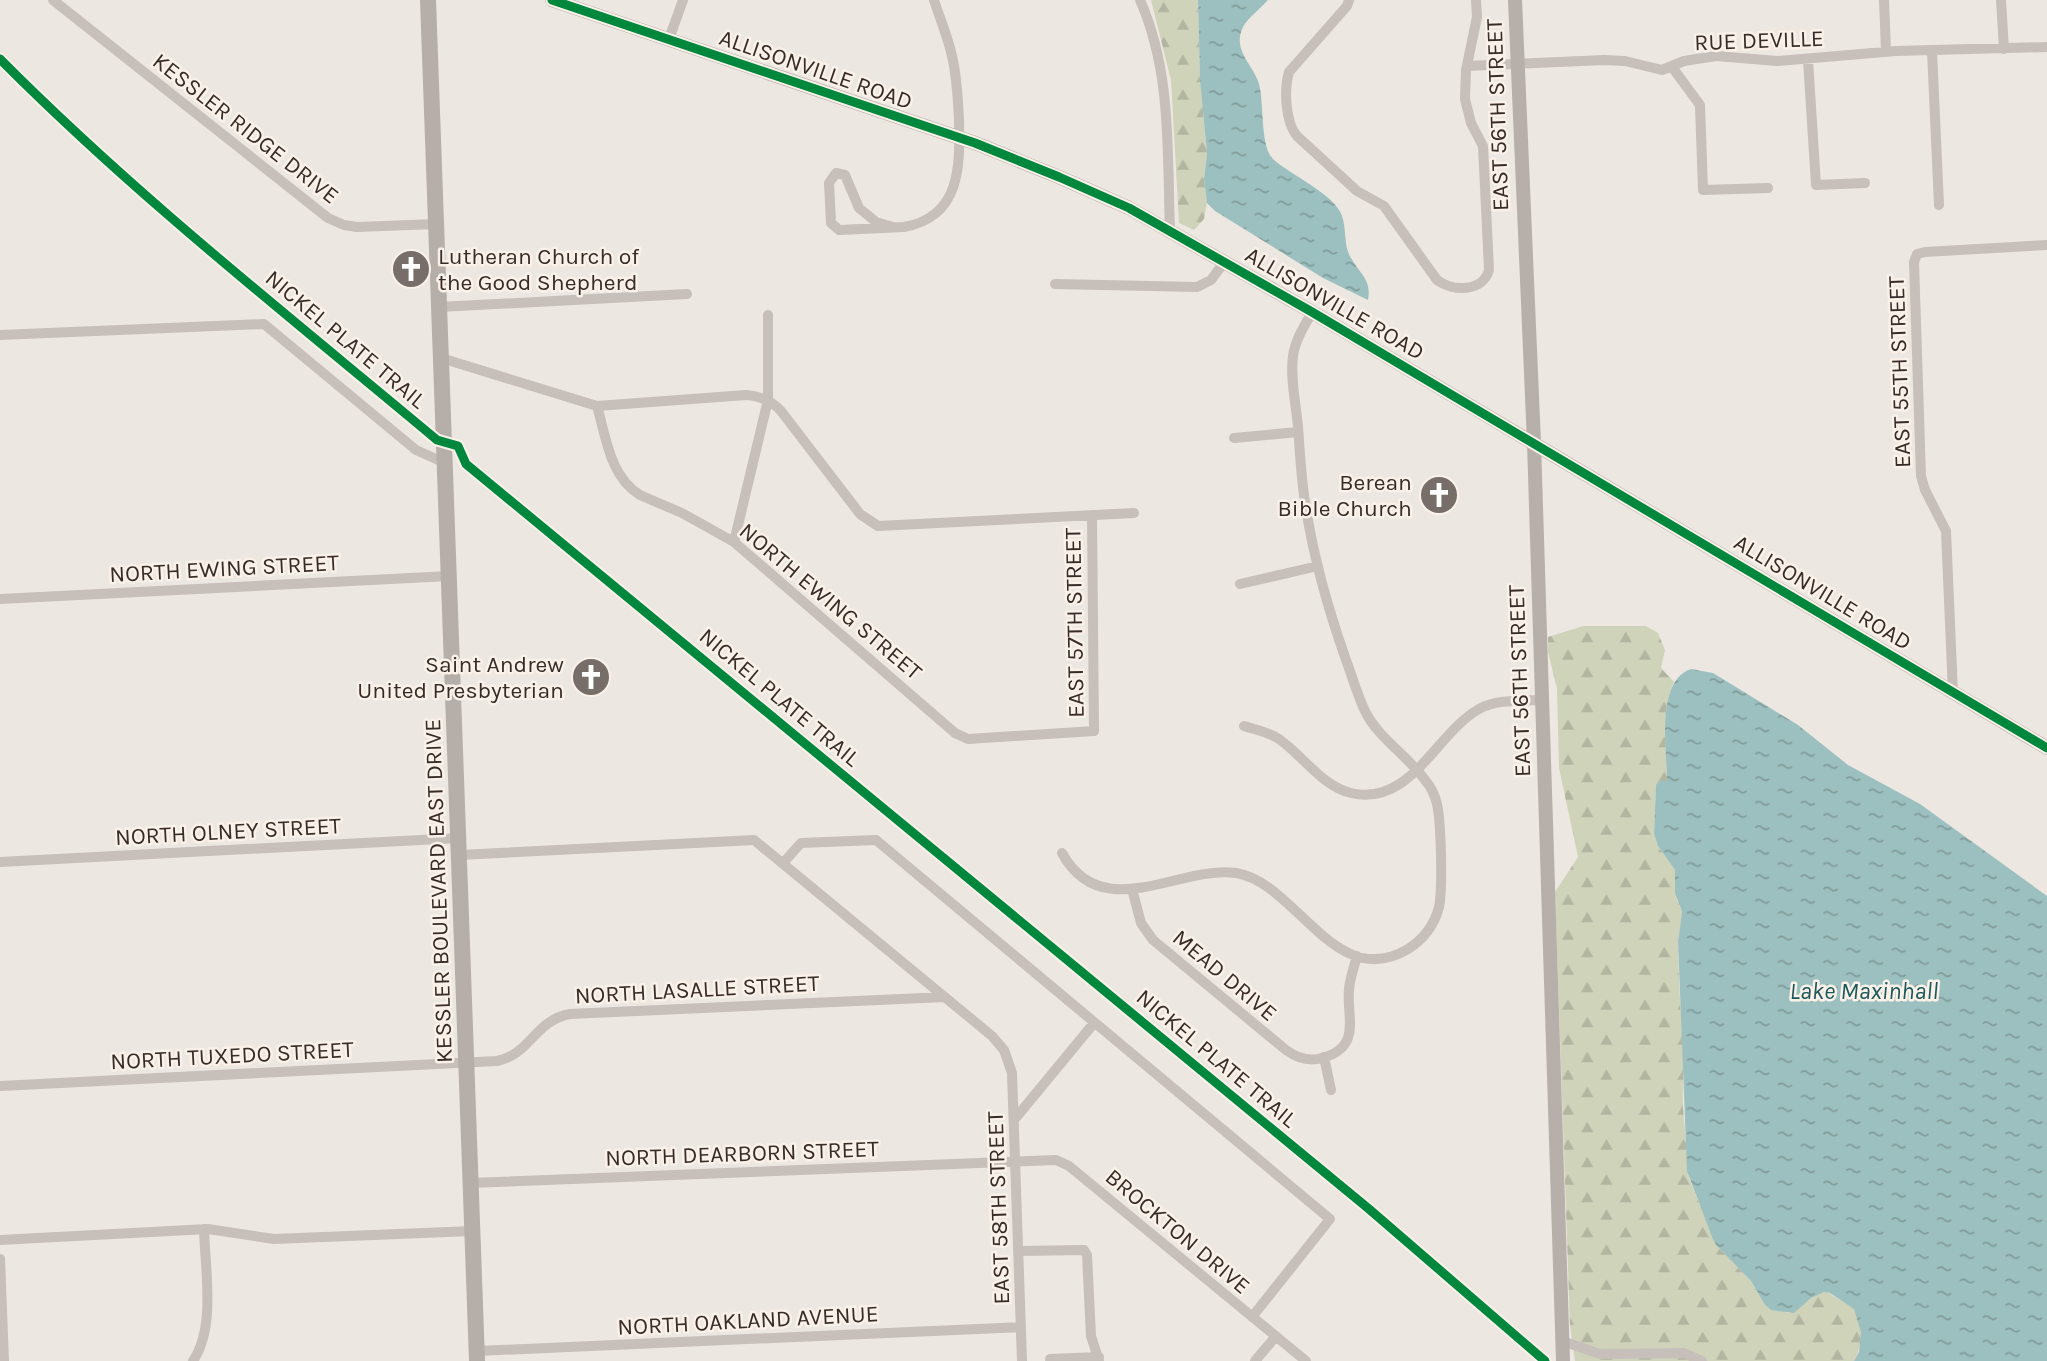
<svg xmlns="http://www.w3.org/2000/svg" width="2047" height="1361" font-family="Karla,sans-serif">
<defs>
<pattern id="forest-firs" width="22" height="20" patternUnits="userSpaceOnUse" patternTransform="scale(1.75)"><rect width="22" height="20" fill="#cfd3ba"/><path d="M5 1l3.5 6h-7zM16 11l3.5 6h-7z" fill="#b2b5a0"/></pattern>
<pattern id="water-ripples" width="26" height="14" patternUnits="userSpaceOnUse" patternTransform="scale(1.75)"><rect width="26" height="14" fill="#9cc0bf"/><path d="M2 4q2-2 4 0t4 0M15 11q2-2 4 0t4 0" fill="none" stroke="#809c9b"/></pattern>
</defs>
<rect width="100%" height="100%" fill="#ede7e1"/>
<path fill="url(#forest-firs)" d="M1151 0H1198L1200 81 1207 153 1204 179 1207 203 1204 219 1194 230 1179 223 1171 80Z
M1583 626H1646L1658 633 1665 650 1661 668 1674 682C1660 711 1667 749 1667 782L1656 785 1654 834 1658 846 1675 870 1677 900 1682 912 1678 942 1679 980 1683 1053V1107L1689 1178 1716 1245 1751 1281 1765 1305 1771 1310H1780L1789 1313C1801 1309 1813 1292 1826 1292 1831 1293 1831 1295 1835 1297 1841 1301 1849 1304 1854 1309 1865 1322 1862 1348 1854 1361H1575L1570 1326 1555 892 1578 857 1559 768 1557 689 1548 652V637Z"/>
<path fill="url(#water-ripples)" d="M1198 0H1268C1261 8 1248 18 1243 27 1232 49 1252 64 1258 81 1265 99 1259 145 1273 159 1289 174 1336 195 1342 216 1347 230 1343 245 1351 258 1360 274 1372 280 1368 300L1323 278 1215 211 1207 203 1204 179 1207 153 1200 81Z
M1691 669 1713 673 1798 725 1848 765 1920 804 2047 896V1361H1854L1859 1352 1861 1332 1854 1309 1830 1293 1824 1292 1811 1298 1794 1313 1771 1310 1765 1305 1751 1281 1716 1245 1712 1237 1687 1171 1678 942 1682 912 1675 893V870L1658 846 1654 834 1656 785 1659 781H1667C1667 751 1655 681 1691 669Z"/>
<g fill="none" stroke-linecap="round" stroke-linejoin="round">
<path stroke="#c7bfb9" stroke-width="10" d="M53 0 328 218 344 225 357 227 437 224
M1140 0C1172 72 1167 153 1170 230
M1349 0 1347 6 1289 72C1284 89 1285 122 1297 136L1357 191 1384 206 1437 280C1453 292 1483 292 1489 270L1483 146 1471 123 1465 99 1466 70 1477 17 1476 0
M1884 0 1886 51
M2001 0 2004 49
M669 39 683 0
M1932 51 1939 205
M1808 60 1816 185 1865 183
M1467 66 1604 60 1625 61 1662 70 1684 61 1716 56 1777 61 1896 51 2047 47
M1672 67 1700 105 1703 190 1768 188
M893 227 876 222 859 208 845 175 836 173 829 183 831 223 839 230 904 227C961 217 960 166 959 120 958 99 957 77 952 56 948 37 940 19 934 0
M1055 284 1197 287 1211 280 1225 261
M439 307 687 294
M0 335 264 324 416 450 445 463
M441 358 597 406 746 395C760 396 772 401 781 411L860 514 878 526 1134 513
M597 406C606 437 610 477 640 495L682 513 734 542 955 733 968 739 1094 731 1092 515
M1234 438 1298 432
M734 542 768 400V315
M1240 584 1318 566
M0 599 449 576
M1953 693 1946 531 1925 490 1921 476 1914 262 1917 254 1925 252 2047 245
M1244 726C1256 730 1269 732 1279 739 1303 756 1322 786 1351 793 1411 807 1436 733 1479 709 1497 699 1521 701 1542 700
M1062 853C1102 926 1179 865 1236 873 1296 882 1335 993 1408 949 1423 940 1435 924 1439 907 1443 888 1441 823 1437 804 1435 795 1431 787 1425 780 1407 755 1378 738 1365 711 1357 694 1352 676 1346 660 1328 609 1313 556 1305 502 1301 477 1300 452 1298 427 1296 404 1290 379 1293 356 1295 340 1305 325 1312 312
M459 855 754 840 992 1036 1004 1050 1012 1073 1022 1361
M0 862 459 838
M783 863 801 843 876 840 1330 1219 1252 1317
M1132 889 1141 923 1153 940 1286 1050C1297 1058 1309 1062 1322 1058 1363 1047 1346 1016 1349 989 1350 978 1354 967 1357 956
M1324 1057 1331 1090
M0 1086 497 1061C531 1054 535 1020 570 1014L945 997
M1014 1120 1094 1023
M470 1183 1056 1160 1069 1166 1306 1361
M0 1240 208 1229 274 1239 472 1231
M1018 1251 1084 1250 1087 1255 1091 1336 1099 1361
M0 1259 4 1361
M1562 1341 1600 1354 1684 1353 1702 1361
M477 1351 1021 1327
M1050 1359 1099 1357
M193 1361C216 1327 205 1269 204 1229
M1255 1361 1276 1336"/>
<path stroke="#b7afaa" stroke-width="14" d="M552 0 975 143 1059 177 1129 208 1312 312 2047 748
M1515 0 1534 443 1563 1361"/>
<path stroke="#b5aea9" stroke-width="16" d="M428 0 477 1361"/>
<defs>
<path id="cycleway" d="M552 0 975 143 1059 177 1129 208 1312 312 2047 748
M0 59C136 196 289 316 437 440L458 446 466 464 1369 1209 1545 1361"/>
</defs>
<use href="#cycleway" stroke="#faf1e8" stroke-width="13"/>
<use href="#cycleway" stroke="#00873e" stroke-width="9"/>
</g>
<defs>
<symbol id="church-disc" viewBox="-11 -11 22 22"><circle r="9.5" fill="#776d69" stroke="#faf1e8"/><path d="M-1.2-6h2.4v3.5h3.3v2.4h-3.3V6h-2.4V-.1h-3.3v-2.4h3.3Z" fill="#fff"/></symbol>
</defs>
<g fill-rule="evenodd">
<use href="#church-disc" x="389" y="247" width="44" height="44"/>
<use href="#church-disc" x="1417" y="473" width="44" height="44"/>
<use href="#church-disc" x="569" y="655" width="44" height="44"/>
</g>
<g text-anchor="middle" stroke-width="5" stroke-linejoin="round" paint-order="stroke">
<g font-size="23" fill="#382c28" stroke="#faf1e8">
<text transform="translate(1759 40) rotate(-2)" y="8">RUE DEVILLE</text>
<text transform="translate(816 69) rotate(19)" y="8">ALLISONVILLE ROAD</text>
<text transform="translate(1497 115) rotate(-92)" y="8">EAST 56TH STREET</text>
<text transform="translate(246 128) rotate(38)" y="8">KESSLER RIDGE DRIVE</text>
<text transform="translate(1335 303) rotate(30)" y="8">ALLISONVILLE ROAD</text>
<text transform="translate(346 339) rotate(40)" y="8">NICKEL PLATE TRAIL</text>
<text transform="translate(1899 372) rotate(-92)" y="8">EAST 55TH STREET</text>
<text transform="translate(224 568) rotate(-3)" y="8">NORTH EWING STREET</text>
<text transform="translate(1823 592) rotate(31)" y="8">ALLISONVILLE ROAD</text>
<text transform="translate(831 601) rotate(40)" y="8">NORTH EWING STREET</text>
<text transform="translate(1074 623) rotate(-91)" y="8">EAST 57TH STREET</text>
<text transform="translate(1519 681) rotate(-92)" y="8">EAST 56TH STREET</text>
<text transform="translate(780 697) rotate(40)" y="8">NICKEL PLATE TRAIL</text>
<text transform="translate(228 831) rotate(-3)" y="8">NORTH OLNEY STREET</text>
<text transform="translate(438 891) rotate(-92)" y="8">KESSLER BOULEVARD EAST DRIVE</text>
<text transform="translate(1225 975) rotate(40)" y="8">MEAD DRIVE</text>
<text transform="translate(697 989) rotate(-3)" y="8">NORTH LASALLE STREET</text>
<text transform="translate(232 1055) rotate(-3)" y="8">NORTH TUXEDO STREET</text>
<text transform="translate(1217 1058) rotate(40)" y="8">NICKEL PLATE TRAIL</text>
<text transform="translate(742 1153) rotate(-2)" y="8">NORTH DEARBORN STREET</text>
<text transform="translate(998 1208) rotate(-92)" y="8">EAST 58TH STREET</text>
<text transform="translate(1178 1231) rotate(40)" y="8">BROCKTON DRIVE</text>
<text transform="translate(748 1320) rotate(-3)" y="8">NORTH OAKLAND AVENUE</text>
</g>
<g font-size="23" fill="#382c28" stroke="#faf1e8" text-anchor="end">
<text x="438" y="264" text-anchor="start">Lutheran Church of<tspan x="438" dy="26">the Good Shepherd</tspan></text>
<text x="1412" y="490">Berean<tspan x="1412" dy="26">Bible Church</tspan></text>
<text x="564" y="672">Saint Andrew<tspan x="564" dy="26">United Presbyterian</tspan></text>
</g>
<g font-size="24" font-style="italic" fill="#1b585b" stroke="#faf1e8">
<text x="1864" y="999">Lake Maxinhall</text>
</g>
</g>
</svg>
